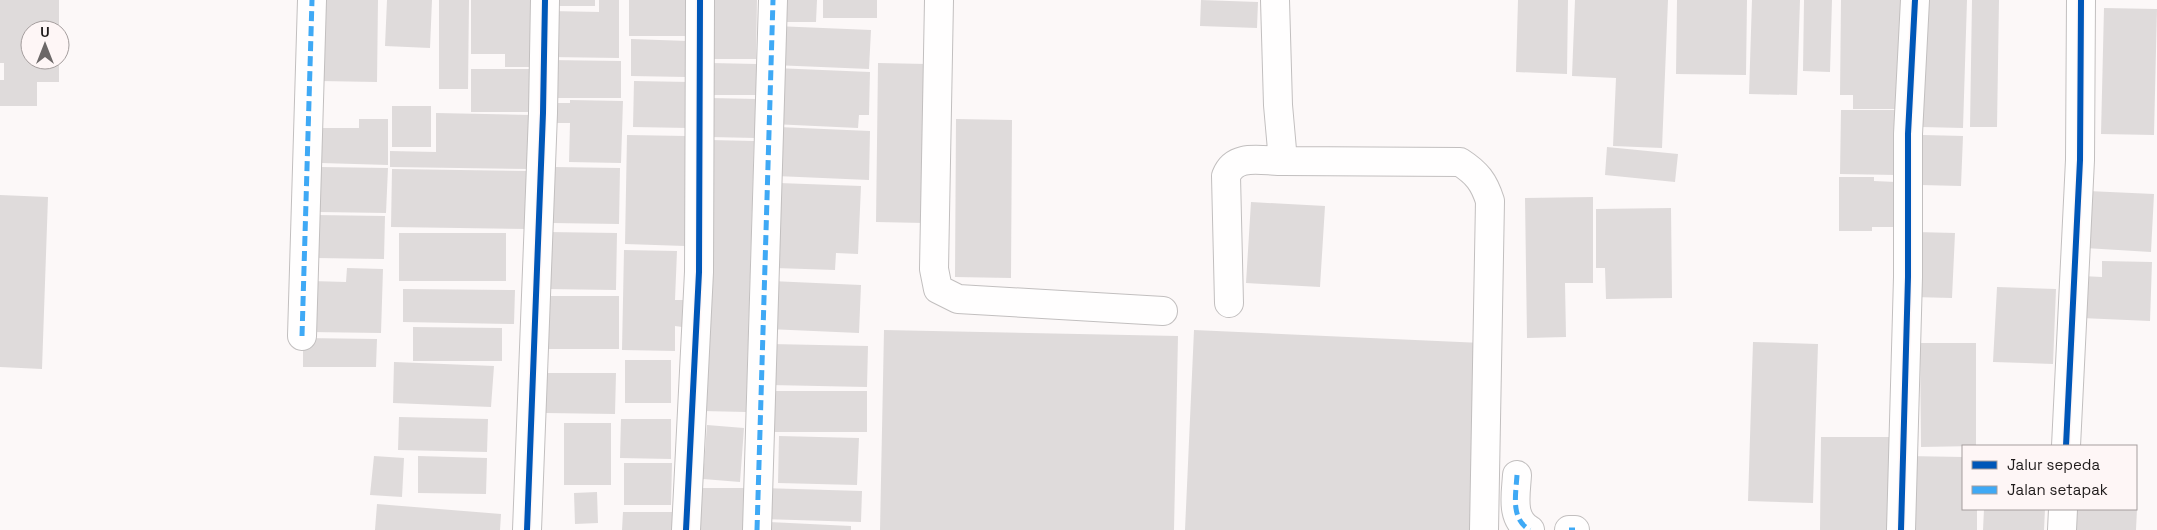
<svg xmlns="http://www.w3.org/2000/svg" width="2157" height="530" font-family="'Space Grotesk',sans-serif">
<rect width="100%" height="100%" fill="#fcf8f8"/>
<path fill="#dfdbdb" d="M0 0H59V30H30V60H59V82H37V106H0V80H4V63H0Z
M321 0H378L377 82 320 81Z
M387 0H432L430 48 385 46Z
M439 0H469L468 89H439Z
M471 0H539V67H505V54H471Z
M559 0H595V6H559Z
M599 0H619V58L550 57 551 11 599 12Z
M629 0H694V36H629Z
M711 0H757L756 59H710Z
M775 0H817L816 22H775Z
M823 0H877V18H823Z
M1201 0 1258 2 1257 28 1200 26Z
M1518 0H1568L1567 74 1516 72Z
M1575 0H1668L1662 148 1613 146 1616 78 1572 76Z
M1677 0H1747L1746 75 1676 74Z
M1752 0H1800L1797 95 1749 94Z
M1804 0H1832L1830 72 1803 71Z
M1841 0H1908L1907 109H1853V95H1840Z
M1926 0H1967L1963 128 1922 127Z
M1972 0H1999L1997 127H1970Z
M2104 8 2157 9 2154 135 2101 134Z
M775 26 871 30 869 69 773 65Z
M631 39 688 41 686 77 631 76Z
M549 60 621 61V98H549Z
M711 63 757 64 756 95H710Z
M878 63 927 64 924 223 876 222Z
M775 68 870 72 869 115H859L858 128 772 124Z
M471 69H532V112H471Z
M634 81 690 82 689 128 633 127Z
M710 98 757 99 756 138 710 137Z
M570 100 623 101 621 163 569 162 570 123H548L549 103H570Z
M392 106H431V147H392Z
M1841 110H1897L1896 175 1840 174Z
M436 113 530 115V169L390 167V151L436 152Z
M359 119H388V165L321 163 322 128H359Z
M956 119 1012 120 1011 278 955 277Z
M778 127 870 131 869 180 776 176Z
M627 135 686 136 685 246 625 244Z
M1923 135 1963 136 1961 186 1921 185Z
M710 140 754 141 746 412 703 411Z
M1607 147 1678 154 1675 182 1605 175Z
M320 167 388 168 386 213 319 212Z
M554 167 620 168 619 224 552 223Z
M392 169 529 171 528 229 391 227Z
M1839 177H1874V181L1896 182V227H1872V231H1839Z
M779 183 861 186 858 254 836 253 835 270 775 268Z
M2088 191 2154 194 2151 252 2085 248Z
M0 195 48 197 42 369 0 367Z
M1593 197V283H1565L1566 337 1527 338 1525 198Z
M1251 202 1325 206 1320 287 1246 283Z
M1671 208 1672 298 1606 299 1605 268H1596V209Z
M316 215 385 216 384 259 316 258Z
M548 232 617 233 616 290 547 289Z
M1916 232 1955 233 1952 298 1914 297Z
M399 233H506V281H399Z
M624 250 677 251 675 300H683L682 327 675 326V351L622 350Z
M2102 261 2152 262 2150 321 2081 318 2082 276 2102 277Z
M347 268 383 269 381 333 310 332 312 281 346 282Z
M771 281 861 285 859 333 768 329Z
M1997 287 2056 289 2053 364 1993 362Z
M403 289 515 290 514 324 403 322Z
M544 296H619V349H544Z
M413 327 502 328V361H413Z
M884 330 1178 336 1174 530H880Z
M1194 330 1482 343 1474 530H1185Z
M303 338 377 339 376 367H303Z
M1753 342 1818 344 1813 503 1748 501Z
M1920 343H1976V446L1921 447Z
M771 344 868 346 867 387 770 385Z
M625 360H671V403H625Z
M394 362 494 366 491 407 393 403Z
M546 373H616L615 414 546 413Z
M772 391H867V432H772Z
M399 417 488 419 487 452 398 450Z
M621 419H671V459L620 458Z
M564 423H611V485H564Z
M707 425 744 428 740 482 703 479Z
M779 436 859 438 857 485 778 483Z
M1821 437H1891L1890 530H1820Z
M374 456 404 458 402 497 370 495Z
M418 456 487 458 486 494 418 493Z
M1907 456 1963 457V509H1977V530H1906Z
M624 463H672L671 505H624Z
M700 488H744V530H700Z
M762 488 862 491 861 522 761 519Z
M597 492 598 523 575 524 574 493Z
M377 504 501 514 500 530H375Z
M1984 509H2045L2044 530H1983Z
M2074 509H2137L2136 530H2074Z
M623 512H674V530H622Z
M769 522 851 526V530H769Z"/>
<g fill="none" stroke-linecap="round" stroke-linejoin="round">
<defs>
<path id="minor" d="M939 0 934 269 938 289 958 299 1163 311
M1275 0 1278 105 1283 161 1460 162C1477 173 1484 182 1490 201L1484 530
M1229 303 1226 176C1235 153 1261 161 1283 161
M302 336 312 0
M2066 446 2080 160 2081 0
M1517 475C1516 494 1510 519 1530 530
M527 530 543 113 545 0
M686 530 699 272 700 0
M757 530 773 0
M1569 530H1575
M1901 530 1908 277V134L1915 0
M2062 530 2063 509"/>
</defs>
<use href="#minor" stroke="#c2bfbf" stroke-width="30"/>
<use href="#minor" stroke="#fffefe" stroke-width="28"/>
<path stroke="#3fa9f5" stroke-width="5" stroke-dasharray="10 5" stroke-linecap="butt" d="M302 336 312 0
M1517 475C1516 494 1510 519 1530 530
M757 530 773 0
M1569 530H1575"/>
<defs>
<path id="cycleway" d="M2066 446 2080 160 2081 0
M527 530 543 113 545 0
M686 530 699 272 700 0
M1901 530 1908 277V134L1915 0"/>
</defs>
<use href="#cycleway" stroke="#fef6f6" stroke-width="9"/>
<use href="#cycleway" stroke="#0057b8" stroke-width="6"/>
</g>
<rect x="1962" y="445" width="175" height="65" fill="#fef6f6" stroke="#a59e9e"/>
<rect x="1972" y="461" width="25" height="8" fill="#0057b8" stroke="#a59e9e"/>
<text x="2007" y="470" font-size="15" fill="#1f1b1b">Jalur sepeda</text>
<rect x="1972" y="486" width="25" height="8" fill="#3fa9f5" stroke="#a59e9e"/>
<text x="2007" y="495" font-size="15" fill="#1f1b1b">Jalan setapak</text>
<g transform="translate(45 45)"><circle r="24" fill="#fef6f6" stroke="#a59e9e"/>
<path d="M0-4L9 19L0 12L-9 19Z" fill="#6c6868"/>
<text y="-8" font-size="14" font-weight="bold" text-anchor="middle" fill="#1f1b1b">U</text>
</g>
</svg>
